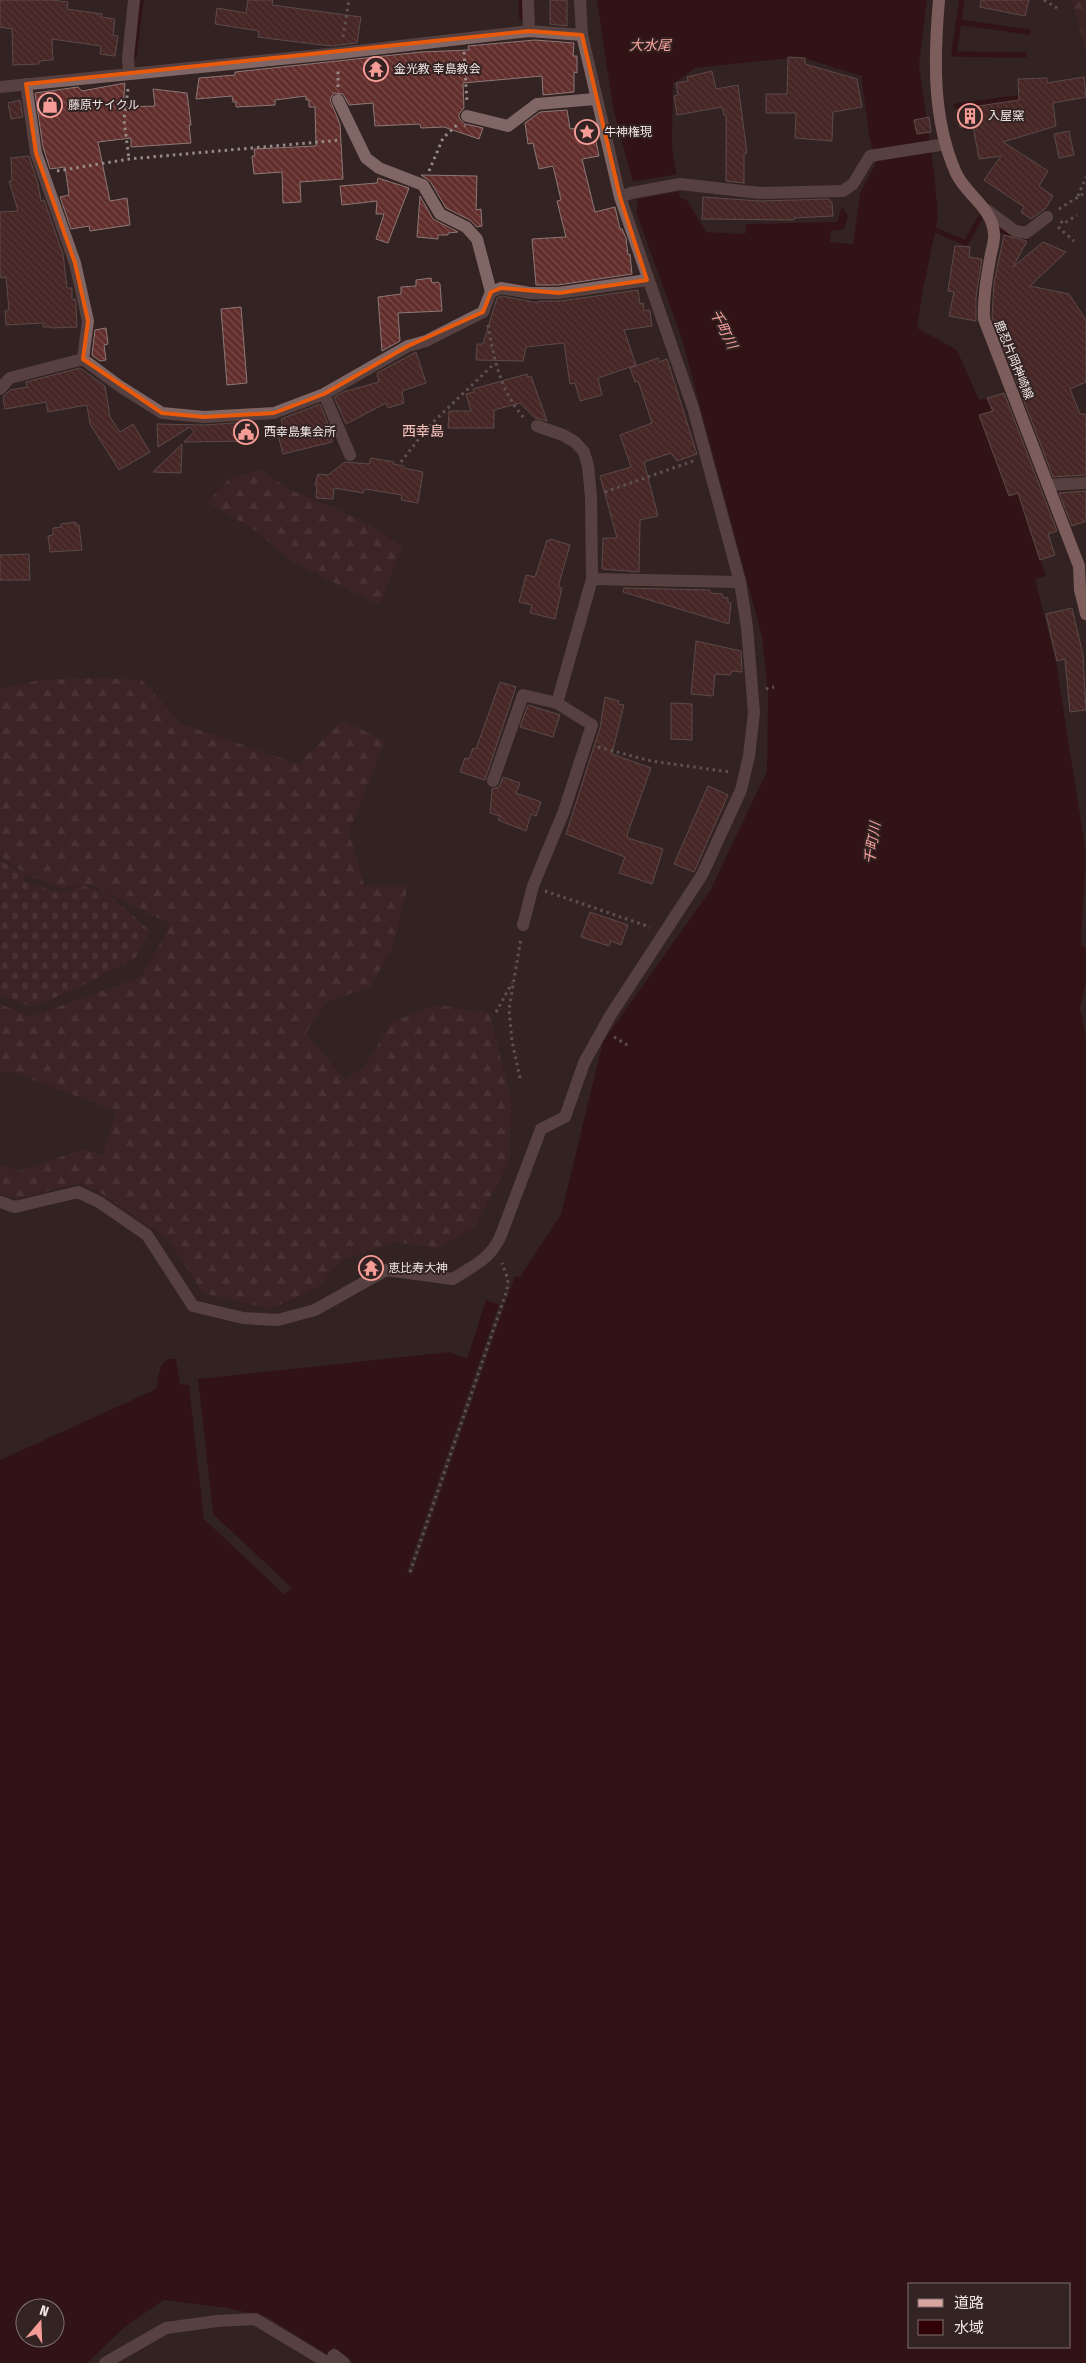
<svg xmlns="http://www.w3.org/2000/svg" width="1086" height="2363" font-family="'Fira Sans Condensed','Noto Sans JP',sans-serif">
<defs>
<pattern id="forest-firs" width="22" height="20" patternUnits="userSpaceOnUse" patternTransform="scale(1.25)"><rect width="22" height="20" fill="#4a2726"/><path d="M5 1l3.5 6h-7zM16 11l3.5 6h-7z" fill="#644645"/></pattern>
<pattern id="cemetery-stones" width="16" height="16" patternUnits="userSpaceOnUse" patternTransform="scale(1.25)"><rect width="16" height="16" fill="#4a2726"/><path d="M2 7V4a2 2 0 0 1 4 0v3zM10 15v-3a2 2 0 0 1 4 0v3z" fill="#644645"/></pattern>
<pattern id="building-back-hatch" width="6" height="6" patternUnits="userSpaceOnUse" patternTransform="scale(1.25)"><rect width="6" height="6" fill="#612e2c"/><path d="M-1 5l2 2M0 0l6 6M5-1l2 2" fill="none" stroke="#784c4a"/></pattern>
</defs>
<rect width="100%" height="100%" fill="#332322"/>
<path fill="url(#forest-firs)" d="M1071 0H1086V49Z
M262 470 289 489 363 521 402 546 380 605 294 563 253 529 207 502 230 478Z
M102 678 142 680 182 724 298 764 342 720 385 741 349 832 364 885H408L394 944 371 986 327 1002 306 1033 345 1080 364 1067 392 1022 435 1005 489 1013 511 1100 510 1159 475 1227 437 1248 394 1242 342 1260 318 1287 271 1309 203 1293 167 1238 98 1191 79 1183 17 1199 0 1194V1165L19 1171 83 1149 103 1155 116 1111 15 1073 0 1071V1004L30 1017 141 977 171 924 91 885 61 888 29 876 0 856V689L39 680Z"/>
<path fill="url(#cemetery-stones)" d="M0 860 25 875V882L61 893 83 886 108 894 150 931 135 958 75 989 33 1007 0 995Z"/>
<path fill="#300205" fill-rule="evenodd" d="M597 0H927L919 65 935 180 938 218 923 290 917 328 957 350 979 400 987 398 1046 576 1035 579 1056 662 1086 853 1081 945 1086 948V983L1080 1008 1086 1039V2363H354L334 2347 329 2356 267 2317 227 2308 164 2300 126 2326 87 2363H0V1460L156 1389C159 1376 159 1356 176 1359L180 1384 189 1385 198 1379 449 1352 467 1359 486 1300 504 1306 515 1276 520 1277 561 1214 603 1042 711 889 767 771 768 694 762 637 682 339 636 212 638 202 613 108ZM801 57 861 76 870 141 877 161 860 193 853 244 830 242 831 231 844 229 848 216 842 206 837 222 746 224 745 234 706 232 687 200 680 198 672 146 673 84 695 68ZM910 2284H1070V2347H910ZM25 2308H55V2338H25Z"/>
<path fill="#332322" d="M679 174 681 191 638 199 635 210 636 202 631 182Z
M506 1294 508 1295 412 1574 407 1572 500 1302 502 1303Z
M198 1379 213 1514 292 1588 284 1594 204 1519 189 1385Z"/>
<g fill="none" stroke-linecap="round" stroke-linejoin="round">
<path stroke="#300205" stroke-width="5.5" d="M521 0 522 18
M962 0 954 54 1024 55
M958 22 1028 32
M134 55 141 0
M956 106 1025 97
M999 229 1026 240
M935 230 966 243 980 218"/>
</g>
<path fill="url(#building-back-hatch)" stroke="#8c7877" d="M0 0H52L68 2 67 9 102 14 101 17 115 19 113 35 118 36 115 56 100 54 101 46 52 39 53 60 39 61V64L13 65 12 29 0 27Z
M248 0H273L272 5 361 17 357 43 331 46 273 39 258 37 259 31 215 24 217 8 246 13Z
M550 0H567V26L550 24Z
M981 0H1029L1025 16 980 7Z
M535 40 574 43 573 56H577V73L574 72V92L543 95 542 76 463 83 464 108 459 114V118L465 124V127L466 124 483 128 479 139 444 127 421 128 420 124 375 126 373 103 349 105 343 94 334 93 330 100 340 124 343 179 300 182 301 202 283 203 282 172 254 174 252 156H255L254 149 316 146 315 107H309V100H306V96L275 100V105L236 107V102H233L232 96 196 99 199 78 235 75V72L421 52 469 50 468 46Z
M788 57 805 58V64L857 79 862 107 833 112 832 141 795 138 796 113H766V94H787Z
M712 71 716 89 738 85 747 153 744 154V183L726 181V115H724L722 107 677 115 674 96 678 95 676 83 688 81 687 77Z
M1084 77 1086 97 1053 103 1056 126 1003 142 1048 171 1039 186 1053 196 1045 209 1031 219 1021 212 1024 207 984 180 1001 156 979 159 973 125 960 127 958 109 1019 100 1018 79 1047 78V83Z
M125 83 123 107 155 106 153 89 187 93 191 125H189L191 143 131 147V138L98 142 110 201 127 198 130 225 90 231 89 226 71 229 60 197 69 195 65 167 50 169 43 147 35 93 78 87 82 91Z
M20 100 23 117 11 119 8 103Z
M567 110 570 129 583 127 585 138 595 136 599 156 582 159 595 212 615 207 620 229H622L626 238 628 255 630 254 632 274 558 285H536L532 239 566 237 557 201 561 200 553 166 539 169 533 143 528 144 525 123 540 112Z
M929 117 931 132 917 134 914 120Z
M1069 131 1074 155 1059 158 1054 134Z
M29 156 38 184 41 201 44 200 63 254 67 288H72V300L75 299 76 305 77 327 51 328V327H43V323L6 325 5 311 9 310 6 277 1 278 0 273V212L18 211 9 181H12L11 158Z
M421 175 477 176 476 210 481 209 482 226 477 227 470 220 446 208 430 181Z
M378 178 409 188 388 243 376 239 384 214H376L377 201 342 205 340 186 377 183Z
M420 196 433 219 458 232 448 233V235H438V239L417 237Z
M703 197 760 201 829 199 830 202H832L833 216 794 218V220L702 219Z
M1004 235 1027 241 1013 267 1043 242 1066 252 1030 286 1069 294 1086 320V382L1070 389 1080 414H1086V475L1053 477 992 317 994 283Z
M955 246 970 247 969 257 982 259 976 296V321L949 316 954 292 948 291Z
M431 278 432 283 438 282 440 284 442 311 398 313 400 341 382 351 378 297 401 294V287L416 286V280Z
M638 290 640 304 643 303 644 311 650 310 652 326 624 330 636 365 598 378 602 395 580 401 575 383 570 384 564 343 526 347 523 361 476 360 477 344H483L497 298 502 296 538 303V301H560Z
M241 307 247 383 227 385 221 309Z
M106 328 108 344 104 345 106 360 100 361 92 355 95 330Z
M416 352 426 383 402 391 404 403 388 408 386 403 346 424 334 397 343 392 379 382 377 373Z
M658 358 659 362 667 359 697 454 677 461 671 453 644 462 658 516 640 520 639 572 602 569 603 538H617L600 476 631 467 620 435 652 423 638 381 635 382 630 368Z
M80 368 105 386 110 417 120 432 133 424 150 452 119 470 90 424 87 405 48 412 46 402 5 409 3 397 10 390 27 387 26 382Z
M527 374 528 377 531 376 547 421 535 418 520 403 494 410V428H448L449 411H471L466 394 474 392 473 389Z
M1004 393 1057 531 1048 534 1055 555 1040 560 1018 493 1009 496 979 415 993 411 987 398Z
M320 404 331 431 332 442 283 454 277 431 284 429 281 419Z
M250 422 252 441 184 442 194 432 190 427 158 447 157 424 204 425Z
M182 444 181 473 153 472Z
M371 458 394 462 393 464 404 466V468L423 472 418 503 401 500 402 495 365 489 363 493 334 488 333 499 316 498 317 485H315L318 474 328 475 345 462 369 464Z
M1086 491V521L1072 526 1059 493Z
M76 522V525H79L82 550 50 552 48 536 53 535V528L61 527V524Z
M550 539 570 545 559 584V587L562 588 555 619 530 613 532 605 519 602 526 575 535 577 547 540 550 541Z
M29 554 30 580H0V555Z
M624 588 710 590V593L722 594V597L728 598V603H731L729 624 623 592Z
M1072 608 1083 655 1086 710 1070 712 1065 659 1057 661 1046 614Z
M696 641 741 651 742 672 732 671 730 675 715 674 713 696 691 694Z
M500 682 516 687 485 780 460 772 465 758 469 759 473 748 476 749Z
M605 697 619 701 618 704 624 705 612 754 651 768 627 835 628 838 663 849 652 884 619 873 625 857 566 834 600 728Z
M671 703 692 704V740L671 739Z
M528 705 560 715 553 737 520 727Z
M503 777 520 783 516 793 541 802 536 816 531 814 526 831 498 820 500 816 490 813 492 789 499 787Z
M708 786 728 795 694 872 674 864Z
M590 912 628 925 621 945 611 941 609 946 581 937Z"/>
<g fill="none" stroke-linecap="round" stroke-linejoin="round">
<path stroke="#968988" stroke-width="3" stroke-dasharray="2.5 4" stroke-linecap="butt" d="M1044 0 1057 8
M343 37 349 0
M464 52 467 103
M338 87V68
M128 89 124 120 129 159
M57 171 129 159 341 140
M429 171 443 138 457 125
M1078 196 1086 177
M1059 209 1086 192
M1061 221 1063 224 1077 215
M1058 227 1074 241
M488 325C494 359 501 394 526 420
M401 462 428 427 495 363
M605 492 693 461
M766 689 774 687
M598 747 651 761 730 772
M545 891 650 927
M496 1012 512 983
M614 1037 629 1046
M520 1078 512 1041 509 1009 521 938
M410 1572 507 1290 508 1280 502 1263"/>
<path stroke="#806664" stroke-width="12" d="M528 0 529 31
M580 0 582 35
M129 74 128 58 134 0
M26 84 36 153 75 263 88 321 83 359 118 385 162 413 204 417 274 413 324 394 408 346 426 341 483 312 491 292 501 288 530 293H559L647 280
M0 87 340 53 529 31 582 35 620 197 693 408 740 582 747 627 754 713 749 756 741 790 702 875 610 1016 584 1063 565 1117 541 1129 501 1235C491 1259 474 1265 453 1279L386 1270 315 1310 278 1320 243 1318 193 1306 147 1235 99 1202 78 1192 15 1207 0 1202
M338 100 366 158 379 168 423 185 440 214 466 227 477 239 491 292
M467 116 508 126 537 104 595 99
M620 197 631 193 680 184 760 193 843 191 853 184 870 156 946 144
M987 210 1015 231 1026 233 1047 217
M0 389 10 378 83 359
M324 394 350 455
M537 426 563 435 575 442 584 452 588 466 591 497 592 579 557 703
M1048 485 1086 483
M592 579 740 582
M493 781 523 695 557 703 592 725 564 811 533 886 523 925
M105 2363 166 2328 217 2321 255 2319 328 2363
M329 2363 334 2355 344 2363"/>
<path stroke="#d8a4a0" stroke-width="12" d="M939 0C934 57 932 119 956 173 966 195 992 207 994 233 995 241 991 251 990 259 986 280 983 299 984 319L1079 566 1080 590 1086 614"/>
</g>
<path d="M0 0H1086V2363H0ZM529 31 582 35 620 197 647 280 559 293 501 288 491 292 483 312 408 346 324 394 274 413 204 417 162 413 83 359 88 321 75 263 36 153 26 84Z" fill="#332322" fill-opacity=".55" fill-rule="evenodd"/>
<path fill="none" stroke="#e8590c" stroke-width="4" stroke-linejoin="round" d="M529 31 582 35 620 197 647 280 559 293 501 288 491 292 483 312 408 346 324 394 274 413 204 417 162 413 83 359 88 321 75 263 36 153 26 84Z"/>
<defs>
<symbol id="temple-ring" viewBox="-11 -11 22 22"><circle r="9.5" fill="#332322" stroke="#f59c96" stroke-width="1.5"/><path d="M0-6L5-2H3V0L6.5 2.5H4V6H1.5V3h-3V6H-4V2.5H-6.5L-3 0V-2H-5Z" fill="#f59c96"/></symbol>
<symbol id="shop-ring" viewBox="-11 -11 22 22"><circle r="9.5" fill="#332322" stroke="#f59c96" stroke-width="1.5"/><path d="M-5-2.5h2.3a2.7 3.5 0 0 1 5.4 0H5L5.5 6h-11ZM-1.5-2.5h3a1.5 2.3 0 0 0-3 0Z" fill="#f59c96"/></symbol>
<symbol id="building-ring" viewBox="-11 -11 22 22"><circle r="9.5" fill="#332322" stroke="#f59c96" stroke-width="1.5"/><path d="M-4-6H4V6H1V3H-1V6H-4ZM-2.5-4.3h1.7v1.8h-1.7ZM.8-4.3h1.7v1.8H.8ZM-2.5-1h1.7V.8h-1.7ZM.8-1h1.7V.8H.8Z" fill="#f59c96"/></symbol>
<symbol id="sight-ring" viewBox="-11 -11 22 22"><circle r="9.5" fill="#332322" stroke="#f59c96" stroke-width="1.5"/><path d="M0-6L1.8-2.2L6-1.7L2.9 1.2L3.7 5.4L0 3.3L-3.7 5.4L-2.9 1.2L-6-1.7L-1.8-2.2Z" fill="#f59c96"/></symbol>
<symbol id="civic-ring" viewBox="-11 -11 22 22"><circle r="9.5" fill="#332322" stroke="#f59c96" stroke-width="1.5"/><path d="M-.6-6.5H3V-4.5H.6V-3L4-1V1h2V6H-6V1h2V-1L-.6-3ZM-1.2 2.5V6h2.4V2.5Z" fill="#f59c96"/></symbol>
</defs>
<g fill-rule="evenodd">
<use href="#temple-ring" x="362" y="55" width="28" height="28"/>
<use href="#shop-ring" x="36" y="91" width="28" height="28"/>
<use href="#building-ring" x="956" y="102" width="28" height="28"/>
<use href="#sight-ring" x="573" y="118" width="28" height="28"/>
<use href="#civic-ring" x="232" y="418" width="28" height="28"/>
<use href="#temple-ring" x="357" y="1254" width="28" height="28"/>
</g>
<g text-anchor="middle" stroke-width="4" stroke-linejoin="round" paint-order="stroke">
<g font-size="12" fill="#f0e5e4" stroke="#332322" text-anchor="start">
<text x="394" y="73">金光教 幸島教会</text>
<text x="68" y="109">藤原サイクル</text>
<text x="988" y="120">入屋窯</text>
<text x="604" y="136">牛神権現</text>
<text x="264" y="436">西幸島集会所</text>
<text x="388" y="1272">恵比寿大神</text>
</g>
<g font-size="12" fill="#f0e5e4" stroke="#332322">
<text transform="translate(1014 360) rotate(68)" y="4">鹿忍片岡神崎線</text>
</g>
<g font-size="14" font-style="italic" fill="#fca5a0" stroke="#332322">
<text x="650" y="50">大水尾</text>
<text transform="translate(724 329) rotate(63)" y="5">千町川</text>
<text transform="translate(872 843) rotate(-81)" y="5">千町川</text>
</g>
<g font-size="14" fill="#fcc7c3" stroke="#332322">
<text x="423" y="436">西幸島</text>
</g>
</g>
<rect x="908" y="2283" width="162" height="65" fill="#332322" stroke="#7f7170"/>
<rect x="918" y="2299" width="25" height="8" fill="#d8a4a0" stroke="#7f7170"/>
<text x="954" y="2308" font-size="15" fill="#f0e5e4">道路</text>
<rect x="918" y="2320" width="25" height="15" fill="#300205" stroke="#7f7170"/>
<text x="954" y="2333" font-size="15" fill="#f0e5e4">水域</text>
<g transform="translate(40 2323) rotate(19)"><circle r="24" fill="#332322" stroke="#7f7170"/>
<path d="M0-4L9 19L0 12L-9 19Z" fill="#f59c96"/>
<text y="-8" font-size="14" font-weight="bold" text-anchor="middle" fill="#f0e5e4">N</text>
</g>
</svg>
